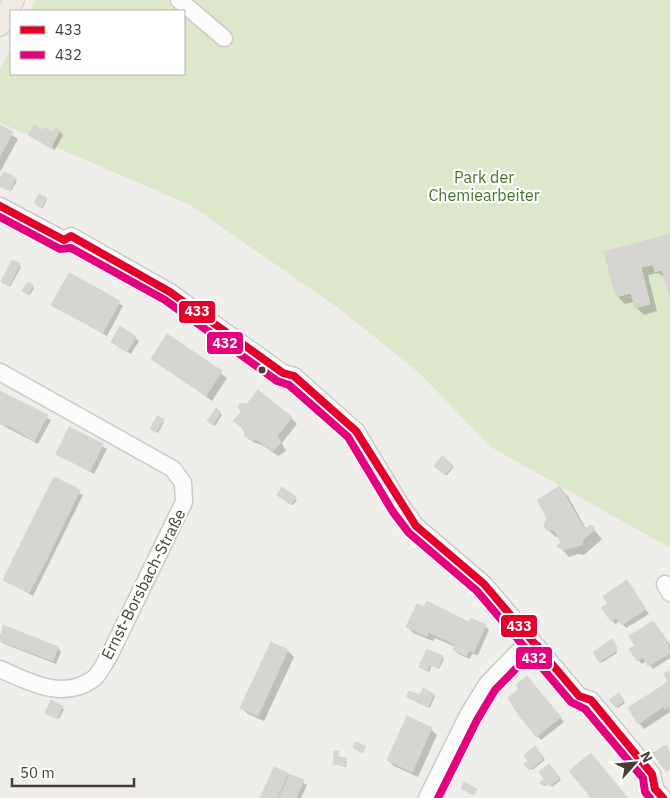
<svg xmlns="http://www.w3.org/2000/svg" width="670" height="798" font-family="'IBM Plex Sans',sans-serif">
<rect width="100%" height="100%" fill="#efeeea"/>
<path fill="#dde8cb" d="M36 0H670V548L491 447 418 372 341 310 190 205 0 123V70L11 48V74H184V11H30Z"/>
<path fill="#0003" d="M0 127 18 139 0 172Z
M59 131 63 135 55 150 29 135Z
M15 179 17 181 11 191 0 185V181Z
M46 199 47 200 43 208 37 204Z
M670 235V293L666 278 658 273 648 275 657 311 644 315 636 307 634 302 625 304 617 296 606 253Z
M19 265 21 267 10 287 4 283Z
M69 274 123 306 107 336 53 305Z
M32 286 34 288 30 295 25 293Z
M168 336 227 378 212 401 153 358Z
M135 338 139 341 131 354 117 345Z
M0 393 51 420 38 444 0 424Z
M216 410 222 415 215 426 210 422Z
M291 418 297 424 282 443 286 451 278 456 264 446 253 442 241 427Z
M163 420 164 422 158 433 153 430Z
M70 429 107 449 94 474 57 454Z
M442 458 454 467 447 475 436 466Z
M54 479 83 495 33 596 4 579Z
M560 488 568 496 586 529 592 527 602 539 584 555 578 554 569 557 559 546 563 542 560 537H556L547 529Z
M282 489 297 500 293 505 280 496Z
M627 582 649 614 626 628 620 621 615 624 612 620 610 604Z
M653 623 670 644V658L653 669 646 661 642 664 638 660 636 646Z
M470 624 485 626 489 630 478 655 472 654 470 659 458 654 455 650 456 647 435 638 433 641 413 633 408 627Z
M4 627 58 648 61 652 56 664 2 643 0 636Z
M614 642 617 653 601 663 594 653Z
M428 650 444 659 439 669 432 665 429 672 422 668Z
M288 651 294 657 264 721 248 714 242 708Z
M670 672V712L644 729 639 723 670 683Z
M530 682 564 722 541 740 514 709Z
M434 695 435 696 430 708 409 698Z
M621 696 625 703 618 708 611 700Z
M52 702 64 709 59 719 48 714Z
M431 729 437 735 418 777 394 766 388 760Z
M535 747 545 760 532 770 526 764 530 761Z
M338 753 339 759 347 761 346 767 334 764Z
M549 766 561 780 552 787 549 783 545 786 542 783 546 780Z
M287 774 307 785 301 798H262Z"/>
<path fill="#d7d5d1" stroke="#d7d5d0" d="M35 124 41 131 44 127 53 132 55 127 60 130 51 148 28 135Z
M0 125 13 132 0 156Z
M4 172 16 178 10 191 0 186V178Z
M39 194 47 198 41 208 34 203Z
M670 234V297L662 270 655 272 653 265 641 267 650 304 635 308 631 293 616 297 604 252Z
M12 260 20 264 9 286 1 282Z
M69 273 95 287 77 319 51 305Z
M28 282 33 285 28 295 22 291Z
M95 287 120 301 103 333 77 319Z
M120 326 136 337 127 352 111 342Z
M167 334 222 371 206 396 151 359Z
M258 390 292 417 277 436 281 442 273 451 257 440H250L245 436 244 429 233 421 241 412 238 406 241 403 247 404Z
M0 391 16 399 3 425 0 424Z
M16 399 48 415 34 441 11 427 3 425Z
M216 408 221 412 213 425 207 421Z
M157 416 164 419 156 432 150 429Z
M69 427 103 444 90 471 56 454Z
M442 456 453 465 445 475 434 466Z
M54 477 80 490 63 525 37 511Z
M560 486 584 529 592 525 595 530 583 539 582 545 563 550 557 546 561 542 554 530H546L544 525 547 518 537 500Z
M282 487 296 497 291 505 277 495Z
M37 511 63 525 47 559 20 545Z
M20 545 47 559 29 593 3 580Z
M627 580 646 609 622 625 616 618 611 621 601 608 608 604 603 596Z
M427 601 466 621 456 645 428 632 427 636 406 627 417 604 424 607Z
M471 618 486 625 474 652 469 651 466 656 453 650 466 621 469 622Z
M653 621 667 640 670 653 648 666 643 658 637 661 629 649 635 646 629 636Z
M3 625 58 647 53 661 0 641Z
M612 639 617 647 616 651 599 662 593 652Z
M271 642 288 650 258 716 240 708Z
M427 649 443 656 438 668 430 665 427 671 419 667Z
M670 670V697L661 702 663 707 638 724 628 708 668 682 664 674Z
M527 676 545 698 521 718 508 698 519 688 516 685Z
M423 688 434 694 428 707 417 702Z
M409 691 420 695 417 702 406 697Z
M619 693 624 701 615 707 609 700Z
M670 697V710L669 707 665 709 661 702Z
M545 698 561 717 536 737 521 718Z
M51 700 63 706 57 719 45 713Z
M407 716 432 728 412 772 387 760Z
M355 742 366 746 363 753 353 748Z
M666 745 670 751V769L666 772 653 753Z
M535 746 544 758 529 770 524 764 528 761 524 755Z
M334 751H339L338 757 346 758 345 766 333 764Z
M591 753 608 774 586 791 569 771Z
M549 764 560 778 550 786 547 782 543 786 540 783 544 779 539 772Z
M274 767 288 773 277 798H260Z
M290 774 304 780 296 798H279Z
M608 774 627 797 625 798H591L586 791Z
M464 782 477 789 474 795 461 789Z"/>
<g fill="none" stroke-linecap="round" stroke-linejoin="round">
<defs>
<path id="minor" d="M179 0 224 38
M0 206 64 240 71 236 170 292 283 373 294 376 356 431 402 507 416 526 484 584 579 696 591 700 652 774 655 789 663 798
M0 372 173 469 183 483 184 502 109 656C104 663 100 674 93 679 63 701 29 682 0 669
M665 584 670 593
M427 798 468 715 487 684 531 639"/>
<path id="major" d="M0 26 14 0"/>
</defs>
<use href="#minor" stroke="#cccac6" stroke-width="19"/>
<use href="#major" stroke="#d0c9b8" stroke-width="22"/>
<use href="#minor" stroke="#fdfcfc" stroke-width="16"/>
<use href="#major" stroke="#f0ece4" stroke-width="20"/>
<defs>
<path id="bus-1" d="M0 206 64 240 71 236 170 292 283 373 294 376 356 431 416 526 484 584 579 696 591 700 652 774 655 789 663 798"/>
<path id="bus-2" d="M0 217 60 249 71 248 165 300 277 381 289 385 348 437 393 512 409 533 477 591 571 702 585 709 643 778 645 792 650 798
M438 798 477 720 495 690 538 646"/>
</defs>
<use href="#bus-1" stroke="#fff" stroke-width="11"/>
<use href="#bus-2" stroke="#fff" stroke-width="11"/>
<use href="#bus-1" stroke="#e4002b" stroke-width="8"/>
<use href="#bus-2" stroke="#e5007d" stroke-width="8"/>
</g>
<circle fill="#453f36" stroke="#fff" stroke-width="2" cx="262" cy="370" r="4.5"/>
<g text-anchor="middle" stroke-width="4.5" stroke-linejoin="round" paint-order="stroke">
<g font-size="16" fill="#48732d" stroke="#fff">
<text x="484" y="183">Park der<tspan x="484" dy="18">Chemiearbeiter</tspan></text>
</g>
<g font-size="16" fill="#453f36" stroke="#fff">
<text transform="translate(143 584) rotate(-63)" y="6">Ernst-Borsbach-Straße</text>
</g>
</g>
<g stroke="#fff" stroke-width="2">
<rect x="178" y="300" width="38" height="24" rx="5" fill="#e4002b"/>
<rect x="206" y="331" width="38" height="24" rx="5" fill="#e5007d"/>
<rect x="500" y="614" width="38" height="24" rx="5" fill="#e4002b"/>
<rect x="515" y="646" width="38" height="24" rx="5" fill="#e5007d"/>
</g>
<g font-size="14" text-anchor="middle" font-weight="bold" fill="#fff">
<text x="197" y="316">433</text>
<text x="225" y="348">432</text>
<text x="519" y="631">433</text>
<text x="534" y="663">432</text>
</g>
<rect x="10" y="10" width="175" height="65" fill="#ffffff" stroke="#b5b2af"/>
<rect x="20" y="26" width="25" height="8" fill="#e4002b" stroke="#b5b2af"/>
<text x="55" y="35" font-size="15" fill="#453f36">433</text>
<rect x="20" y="51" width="25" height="8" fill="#e5007d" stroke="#b5b2af"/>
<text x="55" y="60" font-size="15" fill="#453f36">432</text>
<g transform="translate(635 763) rotate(63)" stroke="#ffffff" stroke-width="4" paint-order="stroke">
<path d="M0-4L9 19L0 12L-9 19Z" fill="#453f36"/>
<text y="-8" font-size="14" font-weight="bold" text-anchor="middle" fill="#453f36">N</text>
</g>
<path d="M12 778v8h122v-8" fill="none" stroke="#453f36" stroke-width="2.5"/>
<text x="20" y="778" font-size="15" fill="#453f36" stroke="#ffffff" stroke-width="4" paint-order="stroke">50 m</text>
</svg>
